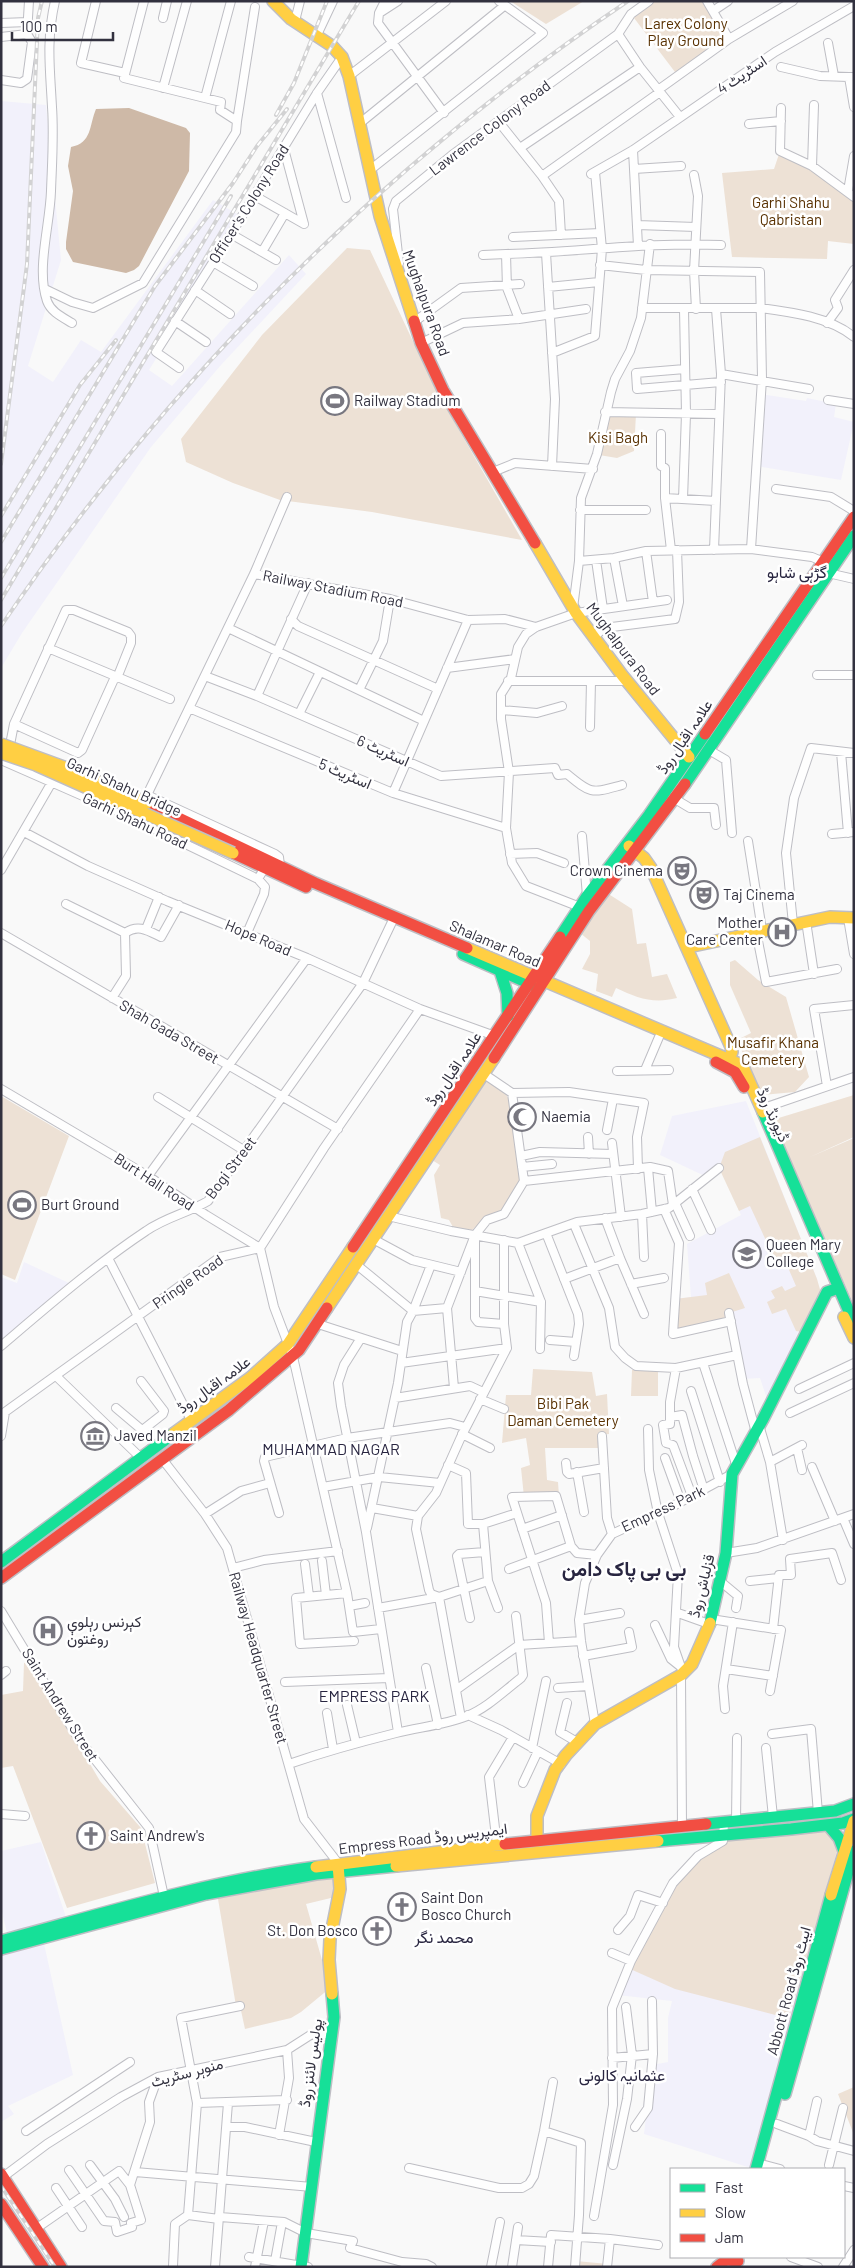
<svg xmlns="http://www.w3.org/2000/svg" width="855" height="2268" font-family="Barlow,Vazirmatn,sans-serif">
<rect width="100%" height="100%" fill="#f9f9f9"/>
<path fill="#f2f1fb" d="M1 101 46 105 61 260 28 366 53 382 81 340 101 352 213 200 244 218 149 370 172 386 289 255 306 274 221 365 151 447 22 633 1 668Z
M761 394 806 401 807 398 836 404 834 417 854 422 841 480 756 466Z
M746 1101 817 1279 777 1390 769 1405 760 1378 742 1379 731 1321 675 1299 691 1297 687 1244 741 1215 720 1168 707 1177 660 1155 672 1116Z
M24 1262 71 1284 1 1344V1277L17 1283Z
M854 1815 754 2169 644 2134 652 2065 668 2062V2018L672 2001 617 1995 631 1961 724 1824Z
M41 1842 68 1923 41 1930 73 2075 8 2106 14 2114 1 2122V1939L8 1937 1 1908V1851Z"/>
<path fill="#ede1d5" d="M510 1H584L546 24Z
M649 1H706L729 39 678 76 631 14Z
M780 151 812 166 854 197V244L828 241 827 259 732 257 722 173 774 169Z
M347 248 370 250 435 388 522 540 372 512 280 500 233 483 186 462 181 439 262 335Z
M605 412 636 414 634 451 617 458 599 455Z
M607 893 632 909 637 944 646 943 652 977 667 974 677 998C653 1004 637 998 616 988L612 997 596 991 598 974 582 969 590 954V941L580 933Z
M735 960 758 980 786 997 809 1077 795 1092 761 1095 737 1040 751 1033 730 985V962Z
M488 1079 505 1092 511 1104 521 1181 504 1211 486 1218 472 1230 453 1227 449 1220 441 1218 434 1175 440 1165 432 1160Z
M854 1095V1137L810 1157 854 1138V1305L772 1120Z
M1 1096 69 1136 15 1280 1 1274Z
M760 1137 817 1279 823 1300 807 1333 796 1331 786 1309 772 1314 767 1302 775 1298 771 1291 782 1286 785 1291 796 1286 783 1256 775 1260 750 1206 739 1211 719 1168 725 1152Z
M729 1273 745 1308 729 1313 731 1321 673 1331 675 1299 707 1295 705 1283Z
M533 1369 592 1372 596 1396 607 1394 609 1434 597 1435 599 1448H545L547 1480 558 1482 559 1496 524 1497 521 1468 530 1465 526 1438 502 1443 506 1395H531Z
M632 1370H658V1396H631Z
M29 1661 100 1781 141 1828 155 1883 67 1908 13 1766 1 1768V1695L23 1691 24 1663Z
M831 1830 838 1848 789 2018 795 2020 675 1989 628 1968 673 1883 695 1856 713 1840Z
M339 1863 335 1897 306 1904 330 1988 301 2012 291 2018 245 2029 240 2006H236L217 1893Z
M854 2087V2135L838 2094Z
M576 2261 608 2264 607 2267H575Z"/>
<path fill="#ceb9a7" d="M129 108 186 128 190 133 189 171 139 266 134 270 126 273 73 262 66 249V242L73 191 68 166 71 147C92 143 89 126 96 109Z"/>
<g fill="none" stroke-linecap="round" stroke-linejoin="round">
<defs>
<path id="street" d="M55 1C46 41 50 68 52 107 54 135 52 163 51 191 50 225 36 269 47 301 51 312 62 317 72 323
M96 1 81 63 125 73
M385 1 379 13 378 23 444 113
M707 1 729 39
M713 11 728 1
M381 12 398 1
M163 18 167 1
M295 21 300 1
M1 23 28 22
M618 34 640 67 680 117
M1 37 27 34 29 1
M316 37 333 1
M828 43 834 76
M781 67 820 76 849 77
M349 76 446 1
M852 77H849L854 107
M1 80 21 83 27 79 32 42 27 34
M163 88 187 1
M658 90 729 39 793 1
M317 93 346 198
M205 98 231 1
M781 108 780 151 812 166 854 197
M237 121 255 7
M498 121 542 176 559 201 561 235
M359 124 504 6
M749 124 781 121
M520 148 640 67
M284 149 304 224
M633 150 638 246
M812 166 814 105
M634 169 681 166
M370 170 543 33 499 1
M591 174 633 150 775 52 854 6
M694 175 698 196 694 271 696 309
M542 176 660 92
M848 191 854 156
M255 196 304 224
M637 225 696 227
M231 234 276 260
M513 237 600 233
M262 252 285 213
M546 253 555 399 552 466
M506 254C578 252 649 242 721 245
M483 255 506 254 507 288 519 319
M213 262 253 286
M399 263 393 209 396 201 452 155 618 34 631 14 649 1
M600 265 646 270 760 272 762 379 751 549
M548 287 599 282
M45 289 72 302 93 308 143 283 236 132 237 121 220 110 221 102 124 78 144 1
M195 290 230 314
M642 308H761C791 312 830 317 854 337
M175 321 206 342
M414 322 461 288 520 284
M827 323 838 308 835 300 854 270
M421 343 463 323 519 319 586 309
M552 353 595 336 602 249 595 172
M179 368 156 352 231 234 317 93 342 57
M685 369 636 373 637 389 721 382
M721 374 809 389
M828 400 854 404
M605 412 719 414
M661 434V466L665 468V498L671 550
M493 472 515 463 593 469
M776 489 831 497 854 511
M665 498 716 501
M683 499 686 414 684 309
M580 510H646
M714 550 721 374 716 309
M646 551 653 602
M614 558 623 606
M596 560 603 609
M579 561 614 558 646 551 751 549 812 557 824 562
M828 573 854 579
M254 574 390 599 468 620 505 619 536 627
M573 608 579 561 581 498 597 454 611 392 615 379 630 351 641 318 650 244
M291 619 298 626 438 689
M228 628 424 721
M594 637 604 628 675 619 679 602 677 550
M48 648 170 699
M447 668 515 659
M817 675H854
M205 676 257 696 441 776 555 768 558 775 567 774C592 795 592 793 622 785
M508 681H627
M359 690 383 641 390 599
M257 696 308 583
M189 708 393 793 506 828
M501 710 537 713 562 706
M299 714 320 672
M14 724 78 753 82 750 115 677
M590 727 591 681
M9 750 14 724 66 610H74L128 632 131 636V643L117 678
M709 750 726 760 732 833
M841 752 848 833
M1 760 117 811 258 879 264 869
M393 793 468 620
M147 795 254 574 287 497
M146 798 147 795 275 854 279 857 280 866
M675 799 690 808H714L716 825
M24 832 88 866 167 901 307 958 420 1009 495 1036
M832 834 854 832
M582 836 587 896
M748 841 762 930
M510 854 537 853 564 863
M1 870 52 782
M66 904 125 933C138 924 147 930 161 937L179 905
M580 907 526 886 512 863 506 828 509 772 501 719V694L511 678 518 647 526 634 536 627 576 613 667 600
M848 918 854 954
M806 921 814 974
M793 924 786 853 794 798 811 748 854 753
M146 929 159 897
M756 931 766 982 837 969
M1 933 338 1129
M247 933 264 894 265 887 258 879
M112 998 126 976 125 933
M645 1070 659 1037
M617 1071 669 1070
M827 1086 814 1009 854 1005
M1 1089 148 1176 206 1215 260 1248 274 1307 293 1357 347 1593 353 1632 381 1629
M512 1093 569 1092 644 1103 637 1137 638 1169
M158 1097 245 1151
M761 1109 854 1077
M607 1130 613 1099
M588 1137 589 1154
M612 1143 621 1217
M521 1156 540 1152 613 1154
M522 1167 552 1164
M648 1168 652 1212
M148 1176 307 958
M524 1181 650 1167 668 1171 673 1205
M692 1189 711 1230
M675 1203 690 1236
M664 1209 679 1243 673 1334 731 1321
M642 1214 644 1257
M388 1216 451 1231 518 1243 577 1222 642 1214 669 1208 719 1168
M605 1218 620 1258 644 1314
M574 1224 609 1308 615 1347 625 1358 636 1366 676 1368 737 1355
M546 1233 578 1314 579 1324 574 1356
M373 1239 412 1260 461 1272
M475 1240V1318L478 1322 504 1324
M518 1243 541 1302 540 1349
M108 1258 191 1420
M357 1265 413 1311 407 1322 398 1383 367 1528
M431 1265 413 1311 447 1308
M564 1279 620 1258
M631 1284 664 1278
M475 1291 541 1302
M729 1313 743 1384 755 1429
M318 1324 402 1351
M361 1338 344 1365 338 1383 341 1406 366 1532 398 1732
M550 1340 576 1342
M1 1346C48 1306 95 1265 146 1231 166 1217 188 1213 208 1201L363 983 392 922
M401 1363 507 1348
M703 1363 736 1464
M676 1368 670 1402V1424L663 1425 666 1443 673 1445 692 1496
M56 1376 141 1458
M454 1388 447 1308 475 1235 487 1220 504 1214 524 1181 512 1093 484 1074
M799 1389 854 1363
M691 1391 720 1482
M395 1398 470 1386 483 1392
M480 1399 504 1409
M116 1408 142 1430
M790 1413 854 1383
M670 1417 682 1415 693 1456 704 1490
M759 1425 770 1462 783 1540
M648 1429 649 1470 658 1513 678 1574 674 1647 683 1673
M462 1434 490 1448
M1 1436 5 1412 220 1257 260 1248 324 1148 420 1009
M602 1436 607 1518 612 1534
M126 1443 163 1414 164 1411 141 1381
M797 1448 802 1470
M665 1458 681 1502
M163 1460 205 1514 227 1548 304 1819 338 1863
M770 1462 802 1445
M566 1463 567 1472 569 1474 604 1468
M448 1465 466 1473 468 1524H483
M812 1467 835 1521
M577 1472 584 1512
M323 1487 379 1477 440 1483
M372 1508 418 1516
M279 1513 264 1461 265 1457 347 1438 450 1423 465 1427
M205 1514 241 1491 270 1483
M843 1518 854 1544
M522 1529 562 1515
M726 1553 757 1548 854 1514
M322 1561 326 1595
M305 1564 309 1596
M233 1568 264 1560 338 1551
M509 1569 571 1546
M488 1581 498 1608
M720 1581 738 1596 736 1608
M750 1581 778 1578
M347 1593 296 1598 300 1644 354 1641
M349 1606 365 1603
M378 1608 439 1597 488 1581 483 1524 517 1513
M1 1611 78 1738 149 1828 165 1901
M678 1613 709 1624
M470 1618 457 1556 459 1554 485 1552
M711 1619 781 1630 770 1691
M579 1620 620 1613
M655 1625 671 1659 681 1667
M773 1629 779 1575H791L790 1559 832 1553 841 1580
M549 1643 546 1603 512 1497 556 1496 571 1546 577 1553 597 1555
M583 1656 632 1647 629 1632
M426 1668 438 1725
M726 1669 773 1676
M1 1675 6 1671
M681 1675 682 1827
M285 1682 389 1678
M558 1688 588 1686
M456 1690 519 1645 581 1641
M567 1703 560 1732 577 1742
M347 1705 356 1743
M725 1709 723 1686 733 1622
M327 1713 333 1749
M468 1715 501 1730 561 1764
M461 1718 439 1597 431 1594 429 1590 416 1529 418 1516 436 1493 461 1437 507 1348 504 1324V1240
M595 1724 581 1641 579 1620 585 1583 597 1555 612 1534 673 1506 732 1474
M772 1734 811 1729 818 1813
M532 1748 546 1681
M766 1748 773 1817
M289 1764C324 1752 360 1742 396 1733 420 1727 444 1725 467 1716 487 1708 504 1691 521 1678L523 1675 516 1616
M523 1783 538 1751
M1 1814 25 1816
M736 1822 737 1738
M497 1845 489 1777 513 1737
M618 1930 630 1916 638 1895 663 1903
M612 1953 631 1961
M612 2058 653 2054
M197 2103 287 2100
M777 2124 809 2136 817 2141 854 2151
M227 2127H245L316 2142
M635 2127 648 2108 653 2054 652 2001
M26 2131 130 2062
M544 2131 581 2143 579 2215 575 2267
M279 2135 289 2078 287 2050
M809 2136 817 2101
M90 2165 115 2199 124 2217
M613 2165 627 2099 632 2055 626 2007
M765 2165 780 2169
M829 2165 843 2108
M409 2168 499 2188H522L529 2184 534 2176 544 2131 553 2082
M135 2172 312 2187
M3 2177 47 2144 121 2097 158 2077 287 2050 312 2034 320 2036 332 2032
M130 2185 150 2122 149 2102 158 2077
M844 2186 854 2188
M56 2188 82 2227
M188 2215 197 2103 181 2018 240 2006
M594 2216 613 2105 612 2008 631 1961 673 1883 698 1856 723 1841 724 1823
M220 2217 284 2222 306 2233 353 2241 350 2248 402 2262 426 2264 432 2267
M37 2228 119 2171 130 2185 141 2220 131 2223 132 2227 117 2232 115 2222 104 2221 69 2170
M610 2239 658 2245
M516 2240 551 2242
M249 2257 308 2267
M791 2257 818 2267
M275 2261 282 2222
M173 2266 175 2224 188 2215 219 2219
M215 2267 228 2103
M255 2267 264 2221
M491 2267 500 2222
M512 2267 518 2227
M548 2267 551 2235 610 2239 607 2267
M843 2267 854 2250"/>
<path id="fast" d="M685 784 854 536
M560 937 587 896 649 815 705 734
M463 954 535 986
M500 971 507 993 508 1016
M763 1112 854 1323
M1 1562 173 1434
M710 1623 726 1553 732 1474 763 1419 827 1292 833 1290
M706 1824 835 1811 854 1804
M828 1825 839 1838 844 1851
M658 1841 791 1829 843 1823 854 1819
M1 1941C105 1913 209 1881 316 1867
M1 1949 206 1894 316 1874 396 1866
M785 2094 854 1851
M756 2169 831 1895
M301 2267 334 2017 332 1994"/>
<path id="slow" d="M273 1 291 19 332 46 342 57 349 76 380 216 414 321
M535 543 576 613 622 675 689 757
M629 846 644 858 651 868 731 1047 732 1052 727 1065
M688 947 830 917 854 918
M467 948 737 1063 744 1069 763 1112
M327 1308 494 1058
M844 1317 854 1338
M173 1434 250 1378 288 1344 353 1247
M537 1841V1816L555 1770 566 1755 595 1724 681 1675 692 1664 710 1623
M396 1866 658 1841
M316 1867 505 1844
M831 1895 854 1821
M332 1994 329 1960 330 1939 340 1889 338 1865"/>
<path id="jam" d="M414 321 421 343 443 390 535 543
M705 734 854 517
M147 803 315 883 467 948
M233 853 306 887
M494 1058 589 911 685 784
M716 1062 735 1072 744 1087
M353 1247 560 937
M1 1578 229 1410 299 1350 327 1308
M505 1844 706 1824
M1 2174 61 2267
M1 2204 43 2267
M717 2267 726 2260 738 2261"/>
</defs>
<use href="#street" stroke="#bebec4" stroke-width="10"/>
<use href="#fast" stroke="#bebec4" stroke-width="14"/>
<use href="#slow" stroke="#bebec4" stroke-width="14"/>
<use href="#jam" stroke="#bebec4" stroke-width="14"/>
<use href="#street" stroke="#fefefe" stroke-width="8"/>
<use href="#fast" stroke="#16e098" stroke-width="11"/>
<use href="#slow" stroke="#ffcf43" stroke-width="11"/>
<use href="#jam" stroke="#f24e42" stroke-width="11"/>
<defs>
<path id="rail" d="M276 115 294 83 327 1
M1 464 27 264 38 18 42 1
M1 516 80 385 116 340
M1 542 155 286 233 183 257 146 287 109
M1 578 231 196
M1 600 359 1
M1 626C169 379 380 168 628 1
M1 2186 55 2267"/>
</defs>
<use href="#rail" stroke="#d2d2d3" stroke-width="4"/>
<use href="#rail" stroke="#fff" stroke-width="2" stroke-dasharray="5.5" stroke-linecap="butt"/>
<defs>
<path id="slow-bridge" d="M1 744 64 767 147 803
M1 753 36 765 233 853"/>
</defs>
<use href="#slow-bridge" stroke="#bebec4" stroke-width="14" stroke-linecap="butt"/>
<use href="#slow-bridge" stroke="#ffcf43" stroke-width="11"/>
</g>
<defs>
<symbol id="stadium-ring" viewBox="-11 -11 22 22"><circle r="9.5" fill="#fff" stroke="#787780" stroke-width="1.5"/><path d="M0-5a6.5 5 0 1 0 0 10a6.5 5 0 1 0 0-10ZM-3.5-1.8h7v3.6h-7Z" fill="#787780"/></symbol>
<symbol id="theatre-ring" viewBox="-11 -11 22 22"><circle r="9.5" fill="#fff" stroke="#787780" stroke-width="1.5"/><path d="M-5-5.5Q0-4 5-5.5V0Q5 5 0 6Q-5 5-5 0ZM-3.3-2.5H-1v1.5H-3.3ZM1-2.5H3.3v1.5H1ZM-2.8 1Q0 5.5 2.8 1Z" fill="#787780"/></symbol>
<symbol id="hospital-ring" viewBox="-11 -11 22 22"><circle r="9.5" fill="#fff" stroke="#787780" stroke-width="1.5"/><path d="M-5-5h3v3.5h4V-5h3V5h-3V1.5h-4V5h-3Z" fill="#787780"/></symbol>
<symbol id="mosque-ring" viewBox="-11 -11 22 22"><circle r="9.5" fill="#fff" stroke="#787780" stroke-width="1.5"/><path d="M3.5-4.9A6 6 0 1 0 3.5 4.9A5 5 0 1 1 3.5-4.9Z" fill="#787780"/></symbol>
<symbol id="university-ring" viewBox="-11 -11 22 22"><circle r="9.5" fill="#fff" stroke="#787780" stroke-width="1.5"/><path d="M0-5L7-2L0 1L-7-2ZM-4 1L0 2.5L4 1V4Q0 6-4 4Z" fill="#787780"/></symbol>
<symbol id="museum-ring" viewBox="-11 -11 22 22"><circle r="9.5" fill="#fff" stroke="#787780" stroke-width="1.5"/><path d="M0-6L6-3V-2H-6V-3ZM-5-1h2V3h-2ZM-1-1h2V3h-2ZM3-1h2V3H3ZM-6 4H6V6H-6Z" fill="#787780"/></symbol>
<symbol id="church-ring" viewBox="-11 -11 22 22"><circle r="9.5" fill="#fff" stroke="#787780" stroke-width="1.5"/><path d="M-1.2-6h2.4v3.5h3.3v2.4h-3.3V6h-2.4V-.1h-3.3v-2.4h3.3Z" fill="#787780"/></symbol>
</defs>
<g fill-rule="evenodd">
<use href="#stadium-ring" x="319" y="385" width="32" height="32"/>
<use href="#theatre-ring" x="666" y="855" width="32" height="32"/>
<use href="#theatre-ring" x="688" y="879" width="32" height="32"/>
<use href="#hospital-ring" x="766" y="916" width="32" height="32"/>
<use href="#mosque-ring" x="506" y="1101" width="32" height="32"/>
<use href="#stadium-ring" x="6" y="1189" width="32" height="32"/>
<use href="#university-ring" x="731" y="1238" width="32" height="32"/>
<use href="#museum-ring" x="79" y="1420" width="32" height="32"/>
<use href="#hospital-ring" x="32" y="1615" width="32" height="32"/>
<use href="#church-ring" x="75" y="1820" width="32" height="32"/>
<use href="#church-ring" x="386" y="1891" width="32" height="32"/>
<use href="#church-ring" x="361" y="1915" width="32" height="32"/>
</g>
<g text-anchor="middle" stroke-width="5" stroke-linejoin="round" paint-order="stroke">
<g font-size="15" fill="#583000" stroke="#fff">
<text x="686" y="29">Larex Colony<tspan x="686" dy="17">Play Ground</tspan></text>
<text x="791" y="208">Garhi Shahu<tspan x="791" dy="17">Qabristan</tspan></text>
<text x="618" y="443">Kisi Bagh</text>
<text x="773" y="1048">Musafir Khana<tspan x="773" dy="17">Cemetery</tspan></text>
<text x="563" y="1409">Bibi Pak<tspan x="563" dy="17">Daman Cemetery</tspan></text>
</g>
<g font-size="15" fill="#32313f" stroke="#fff">
<text transform="translate(742 75) rotate(-34)" y="5">اسٹریٹ 4</text>
<text transform="translate(490 128) rotate(-37)" y="5">Lawrence Colony Road</text>
<text transform="translate(249 204) rotate(-58)" y="5">Officer's Colony Road</text>
<text transform="translate(426 303) rotate(70)" y="5">Mughalpura Road</text>
<text transform="translate(333 589) rotate(11)" y="5">Railway Stadium Road</text>
<text transform="translate(623 649) rotate(53)" y="5">Mughalpura Road</text>
<text transform="translate(685 737) rotate(-56)" y="5">علامہ اقبال روڈ</text>
<text transform="translate(383 751) rotate(24)" y="5">اسٹریٹ 6</text>
<text transform="translate(345 774) rotate(23)" y="5">اسٹریٹ 5</text>
<text transform="translate(124 787) rotate(24)" y="5">Garhi Shahu Bridge</text>
<text transform="translate(135 821) rotate(25)" y="5">Garhi Shahu Road</text>
<text transform="translate(258 938) rotate(23)" y="5">Hope Road</text>
<text transform="translate(495 944) rotate(23)" y="5">Shalamar Road</text>
<text transform="translate(169 1032) rotate(30)" y="5">Shah Gada Street</text>
<text transform="translate(454 1069) rotate(-56)" y="5">علامہ اقبال روڈ</text>
<text transform="translate(773 1115) rotate(66)" y="5">ڈیورنڈ روڈ</text>
<text transform="translate(231 1168) rotate(-53)" y="5">Bogi Street</text>
<text transform="translate(154 1182) rotate(33)" y="5">Burt Hall Road</text>
<text transform="translate(188 1282) rotate(-35)" y="5">Pringle Road</text>
<text transform="translate(214 1385) rotate(-36)" y="5">علامہ اقبال روڈ</text>
<text transform="translate(663 1509) rotate(-25)" y="5">Empress Park</text>
<text transform="translate(702 1586) rotate(-76)" y="5">قزلباش روڈ</text>
<text transform="translate(258 1658) rotate(74)" y="5">Railway Headquarter Street</text>
<text transform="translate(60 1705) rotate(58)" y="5">Saint Andrew Street</text>
<text transform="translate(423 1839) rotate(-7)" y="5">Empress Road ایمپریس روڈ</text>
<text transform="translate(789 1991) rotate(-75)" y="5">Abbott Road ایبٹ روڈ</text>
<text transform="translate(311 2063) rotate(-82)" y="5">پولیس لائنز روڈ</text>
<text transform="translate(187 2073) rotate(-15)" y="5">منوہر سٹریٹ</text>
</g>
<g font-size="15" fill="#32313f" stroke="#fff" text-anchor="start">
<text x="354" y="406">Railway Stadium</text>
<text x="663" y="876" text-anchor="end">Crown Cinema</text>
<text x="723" y="900">Taj Cinema</text>
<text x="763" y="928" text-anchor="end">Mother<tspan x="763" dy="17">Care Center</tspan></text>
<text x="541" y="1122">Naemia</text>
<text x="41" y="1210">Burt Ground</text>
<text x="766" y="1250">Queen Mary<tspan x="766" dy="17">College</tspan></text>
<text x="114" y="1441">Javed Manzil</text>
<text x="67" y="1627">کېرنس رېلوې<tspan x="67" dy="17">روغتون</tspan></text>
<text x="110" y="1841">Saint Andrew's</text>
<text x="421" y="1903">Saint Don<tspan x="421" dy="17">Bosco Church</tspan></text>
<text x="358" y="1936" text-anchor="end">St. Don Bosco</text>
</g>
<g font-size="16" fill="#292641" stroke="#fff">
<text x="797" y="578">گڑہی شاہو</text>
<text x="331" y="1455">MUHAMMAD NAGAR</text>
<text x="374" y="1702">EMPRESS PARK</text>
<text x="444" y="1943">محمد نگر</text>
<text x="622" y="2081">عثمانیہ کالونی</text>
</g>
<g font-size="20" font-weight="bold" fill="#292641" stroke="#fff">
<text x="624" y="1576">بی بی پاک دامن</text>
</g>
</g>
<rect width="855" height="2268" fill="none" stroke="#32313f" stroke-width="5"/>
<rect x="670" y="2168" width="175" height="90" fill="#ffffff" stroke="#adadb2"/>
<rect x="680" y="2184" width="25" height="8" fill="#16e098" stroke="#adadb2"/>
<text x="715" y="2193" font-size="15" fill="#32313f">Fast</text>
<rect x="680" y="2209" width="25" height="8" fill="#ffcf43" stroke="#adadb2"/>
<text x="715" y="2218" font-size="15" fill="#32313f">Slow</text>
<rect x="680" y="2234" width="25" height="8" fill="#f24e42" stroke="#adadb2"/>
<text x="715" y="2243" font-size="15" fill="#32313f">Jam</text>
<path d="M12 32v8h101v-8" fill="none" stroke="#32313f" stroke-width="2.5"/>
<text x="20" y="32" font-size="15" fill="#32313f" stroke="#ffffff" stroke-width="4" paint-order="stroke">100 m</text>
</svg>
